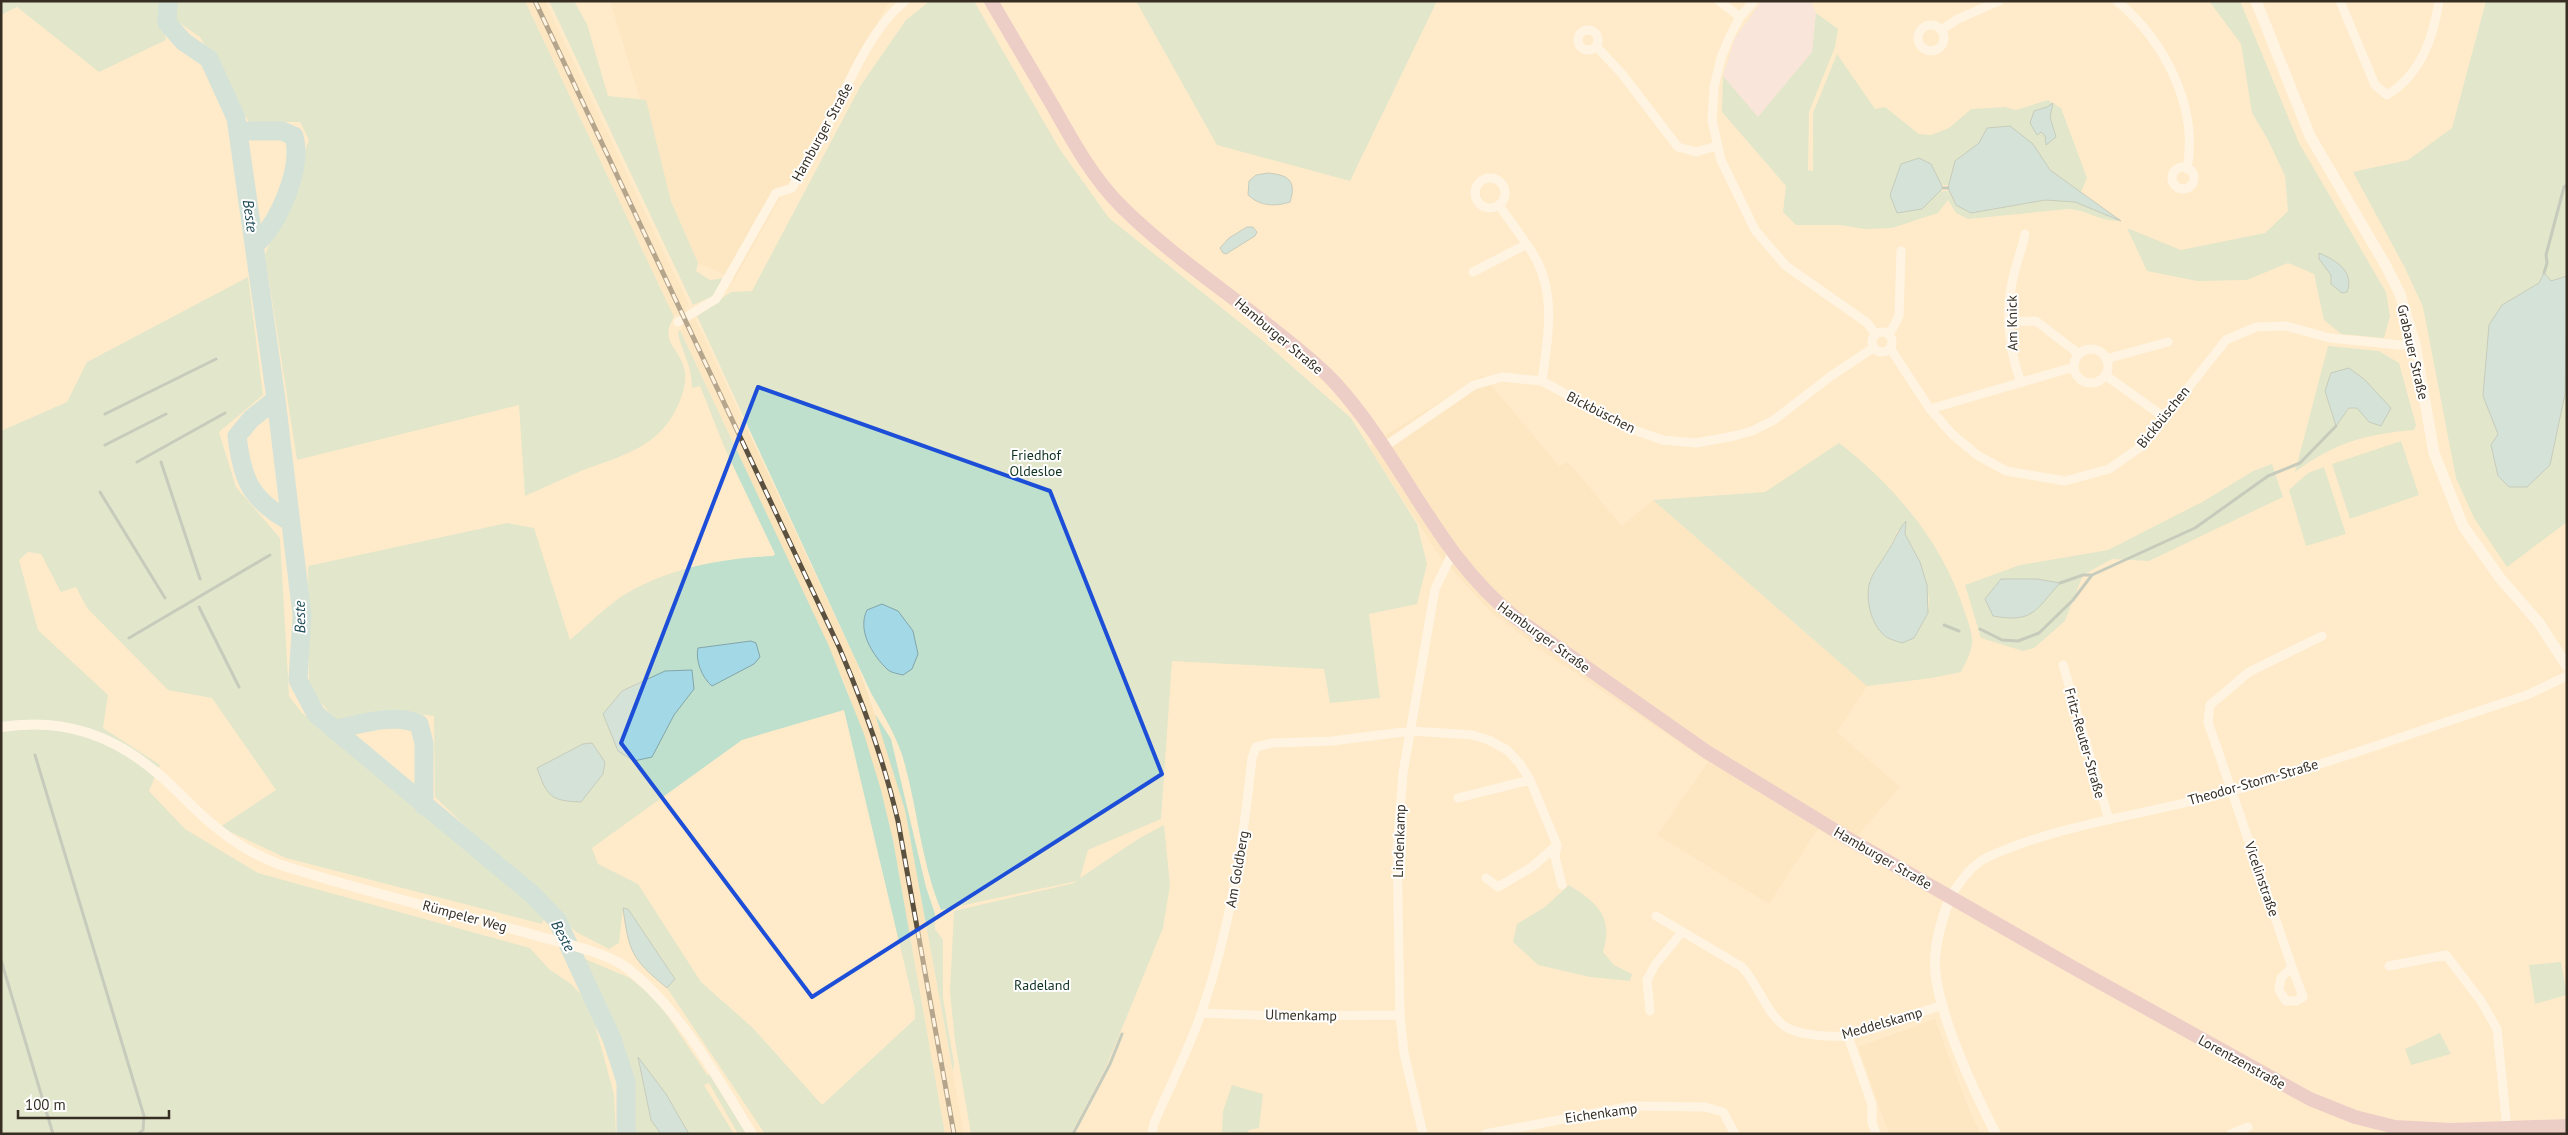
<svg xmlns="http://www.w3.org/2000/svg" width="2568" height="1135" font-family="'PT Sans',sans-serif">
<rect width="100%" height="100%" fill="#ffebca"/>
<path fill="#fae2ba" d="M525 1H545L689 305 686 308 692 320 695 318 857 663 893 767 905 810 964 1134H945L893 840 881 790 845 684 680 330 683 327 677 314 674 317Z
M610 1H892L888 4 735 279 698 263 671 201Z
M1483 375 1559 466 1568 462 1622 526 1653 500 1867 686 1837 732 1900 787 1848 847 1818 829 1769 904 1657 835 1708 762 1545 653 1492 613 1440 557 1368 446Z
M1935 1019 1970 1112 1981 1134H1889L1858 1047Z"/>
<path fill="#f2ddeb" d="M1762 1H1811L1816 13 1812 52 1758 117 1723 76 1735 38Z"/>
<path fill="#bfe0cc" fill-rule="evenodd" d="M1 1H158L166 40 99 72 17 7 1 15Z
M176 1H525L674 317C658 343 681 347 685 372 686 383 683 395 678 405 660 448 620 456 581 471 562 479 544 488 525 496L519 405 297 460 265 255 309 140 300 122H249L200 37 175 20Z
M549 1H574L587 24 608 96 646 100 671 201 698 263 696 271 710 280 725 278 713 296 693 305Z
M930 1H974L1059 148 1109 218 1262 340 1351 418 1417 524 1427 564 1417 604 1369 614 1380 698 1330 703 1324 669 1172 661 1161 819 1088 850 1080 878 1138 839 1164 825 1170 885 1163 928 1107 1065 1071 1134H971L955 1041 950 992 954 911 1074 883 1077 881 941 910C922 864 918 814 905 765 899 740 884 716 871 693L697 316 731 292 752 291 861 85 906 20Z
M1136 1H1437L1350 181 1217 145Z
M2209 1H2240L2299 143 2386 292 2390 316 2384 338 2341 334 2324 320 2314 274 2288 263 2247 280 2197 281 2147 271 2127 228 2181 250 2265 233 2288 211 2285 176 2268 140 2252 113 2241 44Z
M2486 1H2567V276L2551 281 2544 273 2539 283 2502 305 2493 420 2498 434 2550 465 2565 394V370L2567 368V522L2507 567 2474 518 2456 478 2423 307 2405 268 2353 172 2408 160 2452 128Z
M1816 13 1838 29 1835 47 1809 112 1808 170 1813 171V113L1837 54 1875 109 1885 107 1919 134 1931 135 1949 128 1971 109 2005 107 2016 110 2048 100 2061 108 2087 178 2081 192 2050 170 2033 144 1979 143 1955 161 1949 185H1941L1922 209 1940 191H1949L1956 205 1971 213 2045 200 2075 202 2121 221C2100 222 2088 210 2068 209L1968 219 1956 213 1948 200 1938 213 1892 228 1864 229 1840 225H1796L1783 212 1786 186 1722 112 1723 76 1758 117 1812 52Z
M248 277 263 395 219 432 236 487 280 538 289 696 302 713 545 916 542 924 286 858 220 827 276 790 212 698 168 690 87 608 76 587 61 592 41 554 28 552 19 560 38 630 108 695 103 728 160 765 149 791 185 829 258 873 530 948 549 969 571 984 589 1003 614 1094 616 1134H1V431L67 402 87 362Z
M680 330 828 644 864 734 881 790 893 840 945 1134H765L667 988 675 979 628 909 623 908 619 943 609 949 576 932 435 797 434 716 394 711 337 721 309 689 308 566 507 523 534 528 570 640C589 624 608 604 629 592 672 567 725 558 773 556L775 554 725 449 700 386 692 388C692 365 682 353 678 333ZM665 671 694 689 674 715 652 757 603 714 622 691ZM844 710 915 1009V1019L822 1105 753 1028 701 982 638 884 598 864 592 848 742 740Z
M2328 346 2379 351 2399 363 2416 425 2414 430C2364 434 2335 443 2295 472ZM2365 380 2369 422 2358 408H2350L2336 425Z
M2401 441 2419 495 2350 519 2332 464Z
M1839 443C1894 485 1943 543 1964 610 1967 619 1973 633 1972 643 1971 654 1966 662 1961 672L1932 678 1867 686 1653 500 1765 492ZM1898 530C1916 541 1935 594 1927 614 1924 622 1918 630 1914 638L1875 570 1887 553Z
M2272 464 2283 497 2149 561 2112 559 2083 575 2065 621 2034 648 2023 651 1981 638 1965 585 2020 565 2108 550 2204 501 2253 471Z
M2324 467 2346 534 2306 546 2289 490 2308 473Z
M875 714 891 739 926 887 935 914V929L943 940V998L954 1063 953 1072 905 810Z
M1569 885C1597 903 1614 916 1603 952L1614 965 1632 974 1630 981 1590 977 1538 965 1513 942 1517 924 1545 907Z
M585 959 630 978 657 1000 708 1076 709 1074 747 1134H738L709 1083 704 1085 734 1134H634L632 1080Z
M2561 962 2567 995 2535 1004 2529 965Z
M2440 1033 2451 1054 2411 1065 2405 1049Z
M1232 1085 1263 1094 1259 1128 1249 1130 1247 1134 1222 1132 1223 1111Z"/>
<path fill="#a3d8e6" stroke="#82a5ab" d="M2053 103 2050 117 2056 137 2046 145 2045 136 2041 132 2037 135 2030 123 2034 111 2047 107Z
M2010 126 2033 144 2050 170 2121 221 2075 202 2045 200 1971 213 1956 205 1948 188 1955 161 1979 143 1987 128Z
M1919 158 1931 164 1943 188 1922 209 1897 213 1890 195 1901 164Z
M1268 173C1288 175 1297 180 1290 202 1275 207 1260 206 1248 195L1249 181 1256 175Z
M1247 227H1253L1257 232 1255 236 1226 254 1223 253 1220 248 1229 238Z
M2319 253C2336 260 2355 272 2347 292L2342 293 2331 284V275L2319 259Z
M2544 273 2551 281 2567 276 2565 394 2550 465 2527 487H2509L2498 476 2491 445 2498 434 2483 396 2489 325 2502 305 2539 283Z
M2349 368 2365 380 2391 408 2381 426 2369 422 2357 408H2349L2336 426 2325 391 2331 373Z
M1906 521 1905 534 1920 562 1927 585 1928 613 1914 638 1902 643C1896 641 1888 639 1884 635 1871 624 1866 601 1869 585 1872 573 1880 564 1886 554 1894 543 1897 531 1906 521Z
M2001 579H2037L2060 583C2035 611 2033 623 1993 616L1985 599Z
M882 604 898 611 913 631 918 654 912 669 903 675C899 674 892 673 888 670 872 655 857 630 867 610Z
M751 641 756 643 760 657 754 664 712 686C702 678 695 660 698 648Z
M692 670 694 689 674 715 652 757 634 761 618 751 603 714 622 691 665 671Z
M592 743 605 762 603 774 581 802C550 801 547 796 537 768L583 744Z
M623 908 628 909 675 979 667 988C632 959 629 953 623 908Z
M638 1057 666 1094 689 1134H661L651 1120Z"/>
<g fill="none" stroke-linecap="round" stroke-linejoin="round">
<path stroke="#82a5ab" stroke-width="3" d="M1943 188H1948
M2544 273 2547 263 2546 255 2564 187 2567 185
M105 414 216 359
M105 445 166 414
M137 462 225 413
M161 462 200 579
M100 492 165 598
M2060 583 2083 575H2091
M199 607 239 687
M1944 625 1959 631
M1980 629 2002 640 2018 641 2039 633 2073 600 2092 575 2195 528 2268 476 2300 463 2336 426
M129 638 270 555
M35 755 144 1116 143 1130 138 1134
M1 960 53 1134
M1073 1134 1110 1064 1122 1034"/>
<path stroke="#a3d8e6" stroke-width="19" d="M168 1 167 23 184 42 209 59 236 118 276 399 302 615 298 680 316 714 533 895 557 920 612 1039 626 1082V1134
M238 131H282L294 136C303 168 279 223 255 245
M276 399 251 419 237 436C242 479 250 499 289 521
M334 730C360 724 393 713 419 724L424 743V806"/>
<path stroke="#fff" stroke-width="9" d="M1719 1 1740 17
M1754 1 1740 17 1730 36 1721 58 1714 87 1712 120 1721 160 1755 230 1786 266 1866 322 1876 334
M2117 1C2164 40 2199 107 2187 169
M2340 1 2375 85 2387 95C2421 74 2433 39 2439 1
M1918 38a13 13 0 1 1 26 0a13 13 0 1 1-26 0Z
M1941 30 1958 19 1999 1
M1578 40a10 10 0 1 1 20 0a10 10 0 1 1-20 0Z
M1596 46 1622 74 1678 147 1696 152 1717 146
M2172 178a11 11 0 1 1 22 0a11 11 0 1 1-22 0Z
M1475 193a15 15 0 1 1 30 0a15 15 0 1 1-30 0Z
M1499 205C1510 222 1530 246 1538 263 1556 300 1547 343 1542 381
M1473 272 1525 245
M678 322 716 299 776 193 792 188C801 171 812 155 821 138 844 96 867 31 905 1
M2010 322 2036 321 2079 354
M1872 342a10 10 0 1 1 20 0a10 10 0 1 1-20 0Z
M1889 335 1899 316 1901 251
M1890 348 1930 409 1952 434 1977 455 2006 471 2065 481 2109 469 2142 446 2226 340 2256 327 2286 326 2330 338 2400 345 2415 344
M2074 366a17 17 0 1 1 34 0a17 17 0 1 1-34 0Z
M2106 359 2168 342
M2105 375 2164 417
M2021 383C2010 352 2005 316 2012 283 2015 266 2022 250 2025 234
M1930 409 2074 367
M1384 447 1474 385 1502 377 1542 381 1628 428 1663 440 1696 443 1734 436 1752 431 1774 420 1831 376 1873 348
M2063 665 2109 820
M1458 798 1530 780
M1486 878 1498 887 1532 867 1557 845
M1950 897C1960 882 1971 865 1988 857 2065 822 2152 814 2232 791 2331 763 2429 727 2527 695L2567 676
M1656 916 1742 967C1758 984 1766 1012 1784 1026 1798 1036 1832 1037 1848 1036L1943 1005
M2389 966 2446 955 2481 1001 2497 1029 2506 1119 2505 1130
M2292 967 2303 997 2296 1001H2286L2279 990 2281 978 2292 967 2208 722 2210 705 2249 672 2322 636
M1650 1011 1647 980 1655 965 1682 932
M1201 1013 1281 1016 1400 1015
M1848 1036 1872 1105V1122L1876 1134
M1152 1134 1154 1123C1170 1086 1189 1049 1202 1011 1230 929 1243 844 1252 758L1256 747 1273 743 1332 741 1411 731 1472 735 1489 740 1507 750 1520 764 1530 780 1557 845 1555 857 1562 885
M1423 1134 1404 1053 1400 1015 1397 849 1403 773 1435 589 1453 552
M1485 1134 1632 1106 1705 1107 1723 1112 1735 1134
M2231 1134 2248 1127"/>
<path stroke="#fff" stroke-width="10" d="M1 727C65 717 116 736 163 778 183 796 200 816 222 832 239 846 258 856 278 864 360 891 444 910 527 933 554 941 605 951 627 968 680 1009 717 1077 752 1134
M1950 897C1942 919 1934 944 1935 968 1938 1014 1974 1092 1996 1134"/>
<path stroke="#fff" stroke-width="11" d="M2256 1 2310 136 2386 266 2400 294 2415 344 2434 453 2463 526 2500 578 2539 623 2567 666"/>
<path stroke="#d8acc4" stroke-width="14" d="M991 1C1012 37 1033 72 1054 108 1073 142 1093 178 1121 206 1168 253 1226 291 1278 333 1298 349 1319 365 1336 384 1403 458 1436 555 1516 618L1707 752 1849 839 2074 968 2310 1099 2355 1117 2395 1127 2451 1130 2567 1126"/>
<defs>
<path id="rail" d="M535 1 839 647C863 703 884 761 898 821L954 1134"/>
</defs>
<use href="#rail" stroke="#5a5040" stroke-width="5"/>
<use href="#rail" stroke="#fff" stroke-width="3" stroke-dasharray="9" stroke-linecap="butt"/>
</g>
<path d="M0 0H2568V1135H0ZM758 387 1050 491 1162 774 812 997 621 743Z" fill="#ffebca" fill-opacity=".55" fill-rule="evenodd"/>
<path fill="none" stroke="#1d4ed8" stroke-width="4" stroke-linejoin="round" d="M758 387 1050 491 1162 774 812 997 621 743Z"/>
<g text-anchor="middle" stroke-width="4" stroke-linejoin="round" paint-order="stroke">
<g font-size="14" fill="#362e22" stroke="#fff">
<text transform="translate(822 132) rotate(-61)" y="5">Hamburger Straße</text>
<text transform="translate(2012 323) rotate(-91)" y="5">Am Knick</text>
<text transform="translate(1279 336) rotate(40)" y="5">Hamburger Straße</text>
<text transform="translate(2413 352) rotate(77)" y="5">Grabauer Straße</text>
<text transform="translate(1601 412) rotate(27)" y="5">Bickbüschen</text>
<text transform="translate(2163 417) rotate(-51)" y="5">Bickbüschen</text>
<text transform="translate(1544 637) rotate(36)" y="5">Hamburger Straße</text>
<text transform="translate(2085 743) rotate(74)" y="5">Fritz-Reuter-Straße</text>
<text transform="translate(2253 782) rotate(-16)" y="5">Theodor-Storm-Straße</text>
<text transform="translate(1399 841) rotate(-88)" y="5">Lindenkamp</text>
<text transform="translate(1883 858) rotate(30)" y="5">Hamburger Straße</text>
<text transform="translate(1237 869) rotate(-80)" y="5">Am Goldberg</text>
<text transform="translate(2262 879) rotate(71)" y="5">Vicelinstraße</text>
<text transform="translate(465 916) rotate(15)" y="5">Rümpeler Weg</text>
<text transform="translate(1301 1015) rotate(1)" y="5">Ulmenkamp</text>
<text transform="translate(1882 1023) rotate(-16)" y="5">Meddelskamp</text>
<text transform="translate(2242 1062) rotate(29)" y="5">Lorentzenstraße</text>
<text transform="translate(1601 1113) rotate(-8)" y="5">Eichenkamp</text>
</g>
<g font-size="14" fill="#103321" stroke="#fff">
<text x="1036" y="460">Friedhof<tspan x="1036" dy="16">Oldesloe</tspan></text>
<text x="1042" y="990">Radeland</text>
</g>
<g font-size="15" font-style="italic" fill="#1d4b56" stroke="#fff">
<text transform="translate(250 216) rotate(82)" y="5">Beste</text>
<text transform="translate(300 617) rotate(-91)" y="5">Beste</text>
<text transform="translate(563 936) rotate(62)" y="5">Beste</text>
</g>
</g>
<rect width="2568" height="1135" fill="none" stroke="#362e22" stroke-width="5"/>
<path d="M18 1110v8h151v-8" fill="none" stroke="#362e22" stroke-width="2.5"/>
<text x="25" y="1110" font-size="15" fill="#362e22" stroke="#ffffff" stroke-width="4" paint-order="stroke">100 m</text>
</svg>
